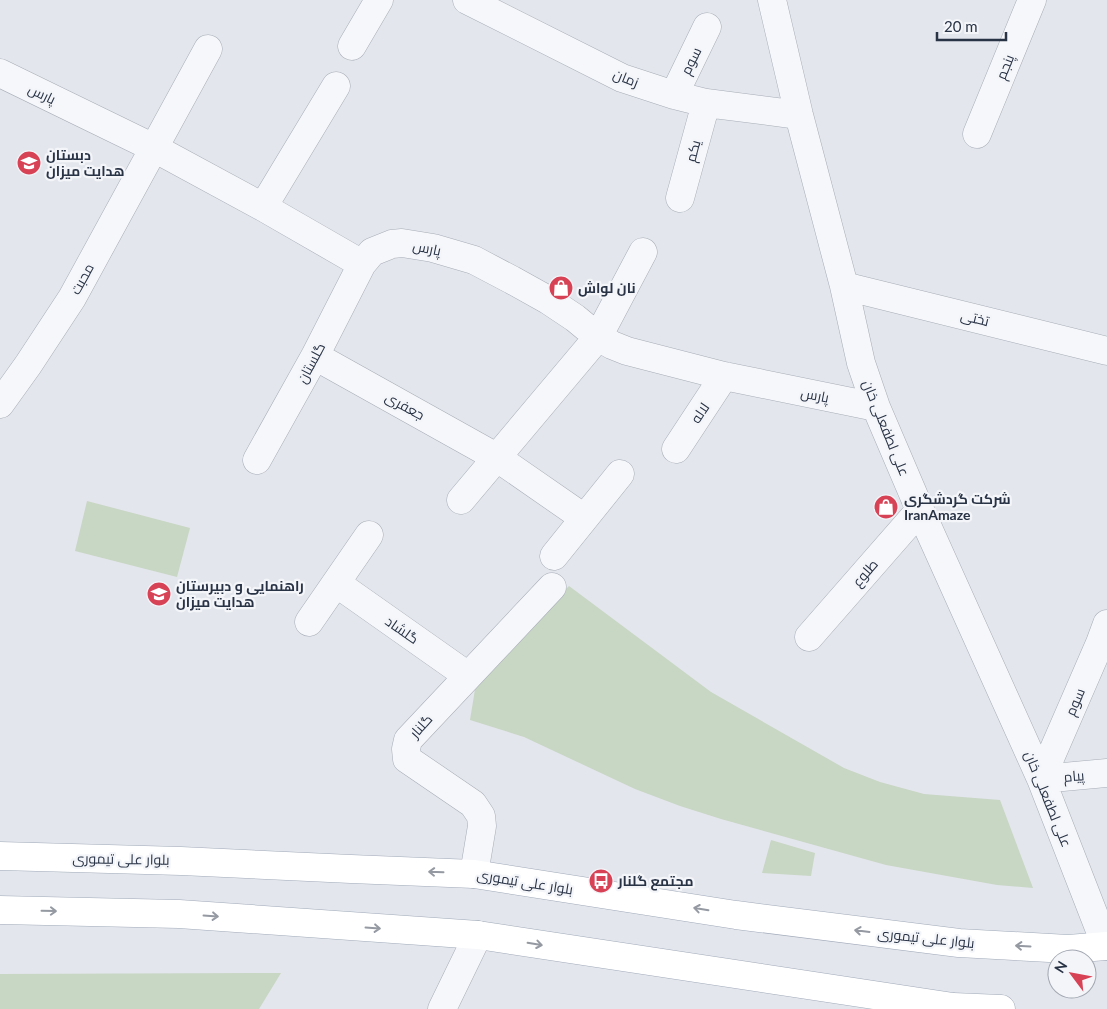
<svg xmlns="http://www.w3.org/2000/svg" width="1107" height="1009" font-family="Lato,Cairo,sans-serif">
<rect width="100%" height="100%" fill="#e3e6ec"/>
<path fill="#c8d6c4" d="M87 501 190 528 177 577 75 551Z
M569 586 711 692 844 768 880 782 924 794 1000 800 1033 888 997 885 886 865 721 819 680 806 635 789 524 737 470 720 477 677Z
M771 840 815 853 811 876 762 873Z
M281 973 259 1009H0V974Z"/>
<g fill="none" stroke-linecap="round" stroke-linejoin="round">
<defs>
<path id="minor" d="M467 0 622 78 674 95 706 103 799 115
M772 0 799 115 844 286 861 363 876 407 920 510 1041 779 1106 946
M352 46 379 0
M0 73 154 148 263 207 362 264
M674 95 707 27
M977 134 1032 0
M680 198 706 103
M263 207 336 86
M844 286 1107 351
M315 356 496 457 584 518
M0 404 28 365 72 298 208 49
M676 449 724 376
M257 460 315 356 362 264 372 252 392 244 402 243 433 248 474 260 512 280 548 300 575 318 598 337 612 345 627 351 724 376 876 407
M461 500 598 337 643 252
M554 556 620 474
M336 583 468 676
M309 622 369 535
M1107 624 1100 643 1041 779 1107 773
M809 637 920 510
M474 874 482 826 481 816 473 804 407 759 406 749 408 740 552 587
M442 1009 478 935"/>
<path id="major" d="M0 856 181 861 351 869 474 874 736 915 959 943 1068 949 1107 946
M0 910 179 914 478 935 953 1007 1001 1009"/>
</defs>
<use href="#minor" stroke="#a7adb7" stroke-width="29"/>
<use href="#major" stroke="#a1aab9" stroke-width="29"/>
<use href="#minor" stroke="#f6f7fa" stroke-width="28"/>
<use href="#major" stroke="#fff" stroke-width="28"/>
</g>
<defs><path id="oneway-shaft" d="M-6 0H5M1.5-3L5.5 0L1.5 3" fill="none" stroke-width="1.6" stroke-linecap="round" stroke-linejoin="round" transform="scale(1.25)"/></defs>
<g stroke="#9499a2">
<use href="#oneway-shaft" transform="translate(436 872) rotate(-178)"/>
<use href="#oneway-shaft" transform="translate(701 909) rotate(-171)"/>
<use href="#oneway-shaft" transform="translate(49 911) rotate(1)"/>
<use href="#oneway-shaft" transform="translate(211 916) rotate(4)"/>
<use href="#oneway-shaft" transform="translate(373 928) rotate(4)"/>
<use href="#oneway-shaft" transform="translate(862 931) rotate(-173)"/>
<use href="#oneway-shaft" transform="translate(535 944) rotate(9)"/>
<use href="#oneway-shaft" transform="translate(1023 946) rotate(-177)"/>
</g>
<defs>
<symbol id="school-disc" viewBox="-11 -11 22 22"><circle r="9.5" fill="#d74255" stroke="#f3f5f9"/><path d="M0-5L7-2L0 1L-7-2ZM-4 1L0 2.5L4 1V4Q0 6-4 4Z" fill="#fff"/></symbol>
<symbol id="shop-disc" viewBox="-11 -11 22 22"><circle r="9.5" fill="#d74255" stroke="#f3f5f9"/><path d="M-5-2.5h2.3a2.7 3.5 0 0 1 5.4 0H5L5.5 6h-11ZM-1.5-2.5h3a1.5 2.3 0 0 0-3 0Z" fill="#fff"/></symbol>
<symbol id="bus-disc" viewBox="-11 -11 22 22"><circle r="9.5" fill="#d74255" stroke="#f3f5f9"/><path d="M-5-6H5V4H4V6H2V4H-2V6H-4V4H-5ZM-3.5-4V0h7V-4ZM-3.5 1.2v1.5H-2V1.2ZM2 1.2v1.5H3.5V1.2Z" fill="#fff"/></symbol>
</defs>
<g fill-rule="evenodd">
<use href="#school-disc" x="15" y="149" width="28" height="28"/>
<use href="#shop-disc" x="547" y="274" width="28" height="28"/>
<use href="#shop-disc" x="872" y="493" width="28" height="28"/>
<use href="#school-disc" x="145" y="580" width="28" height="28"/>
<use href="#bus-disc" x="587" y="867" width="28" height="28"/>
</g>
<g text-anchor="middle" stroke-width="4.5" stroke-linejoin="round" paint-order="stroke">
<g font-size="14" fill="#293346" stroke="#f3f5f9">
<text transform="translate(691 61) rotate(-64)" y="5">سوم</text>
<text transform="translate(1005 67) rotate(-68)" y="5">پنجم</text>
<text transform="translate(626 78) rotate(22)" y="5">زمان</text>
<text transform="translate(42 94) rotate(26)" y="5">پارس</text>
<text transform="translate(693 151) rotate(-75)" y="5">یکم</text>
<text transform="translate(427 248) rotate(12)" y="5">پارس</text>
<text transform="translate(82 279) rotate(-61)" y="5">محبت</text>
<text transform="translate(975 318) rotate(14)" y="5">تختی</text>
<text transform="translate(311 363) rotate(-62)" y="5">گلستان</text>
<text transform="translate(815 395) rotate(11)" y="5">پارس</text>
<text transform="translate(405 406) rotate(29)" y="5">جعفری</text>
<text transform="translate(700 413) rotate(-56)" y="5">لاله</text>
<text transform="translate(886 428) rotate(68)" y="5">علی لطفعلی خان</text>
<text transform="translate(865 573) rotate(-49)" y="5">طلوع</text>
<text transform="translate(402 630) rotate(35)" y="5">گلشاد</text>
<text transform="translate(1075 702) rotate(-67)" y="5">سوم</text>
<text transform="translate(421 726) rotate(-48)" y="5">گلنار</text>
<text transform="translate(1074 776) rotate(-5)" y="5">پیام</text>
<text transform="translate(1048 799) rotate(68)" y="5">علی لطفعلی خان</text>
<text transform="translate(121 859) rotate(1)" y="5">بلوار علی تیموری</text>
<text transform="translate(525 882) rotate(9)" y="5">بلوار علی تیموری</text>
<text transform="translate(926 938) rotate(6)" y="5">بلوار علی تیموری</text>
</g>
<g font-size="14" font-weight="bold" fill="#293346" stroke="#f3f5f9" text-anchor="start">
<text x="46" y="160">دبستان<tspan x="46" dy="16">هدایت میزان</tspan></text>
<text x="578" y="293">نان لواش</text>
<text x="904" y="504">شرکت گردشگری<tspan x="904" dy="16">IranAmaze</tspan></text>
<text x="176" y="591">راهنمایی و دبیرستان<tspan x="176" dy="16">هدایت میزان</tspan></text>
<text x="618" y="886">مجتمع گلنار</text>
</g>
</g>
<g transform="translate(1072 974) rotate(302)"><circle r="24" fill="#f3f5f9" stroke="#a2a7b1"/>
<path d="M0-4L9 19L0 12L-9 19Z" fill="#d74255"/>
<text y="-8" font-size="14" font-weight="bold" text-anchor="middle" fill="#293346">N</text>
</g>
<path d="M937 32v8h69v-8" fill="none" stroke="#293346" stroke-width="2.5"/>
<text x="944" y="32" font-size="15" fill="#293346" stroke="#f3f5f9" stroke-width="4" paint-order="stroke">20 m</text>
</svg>
